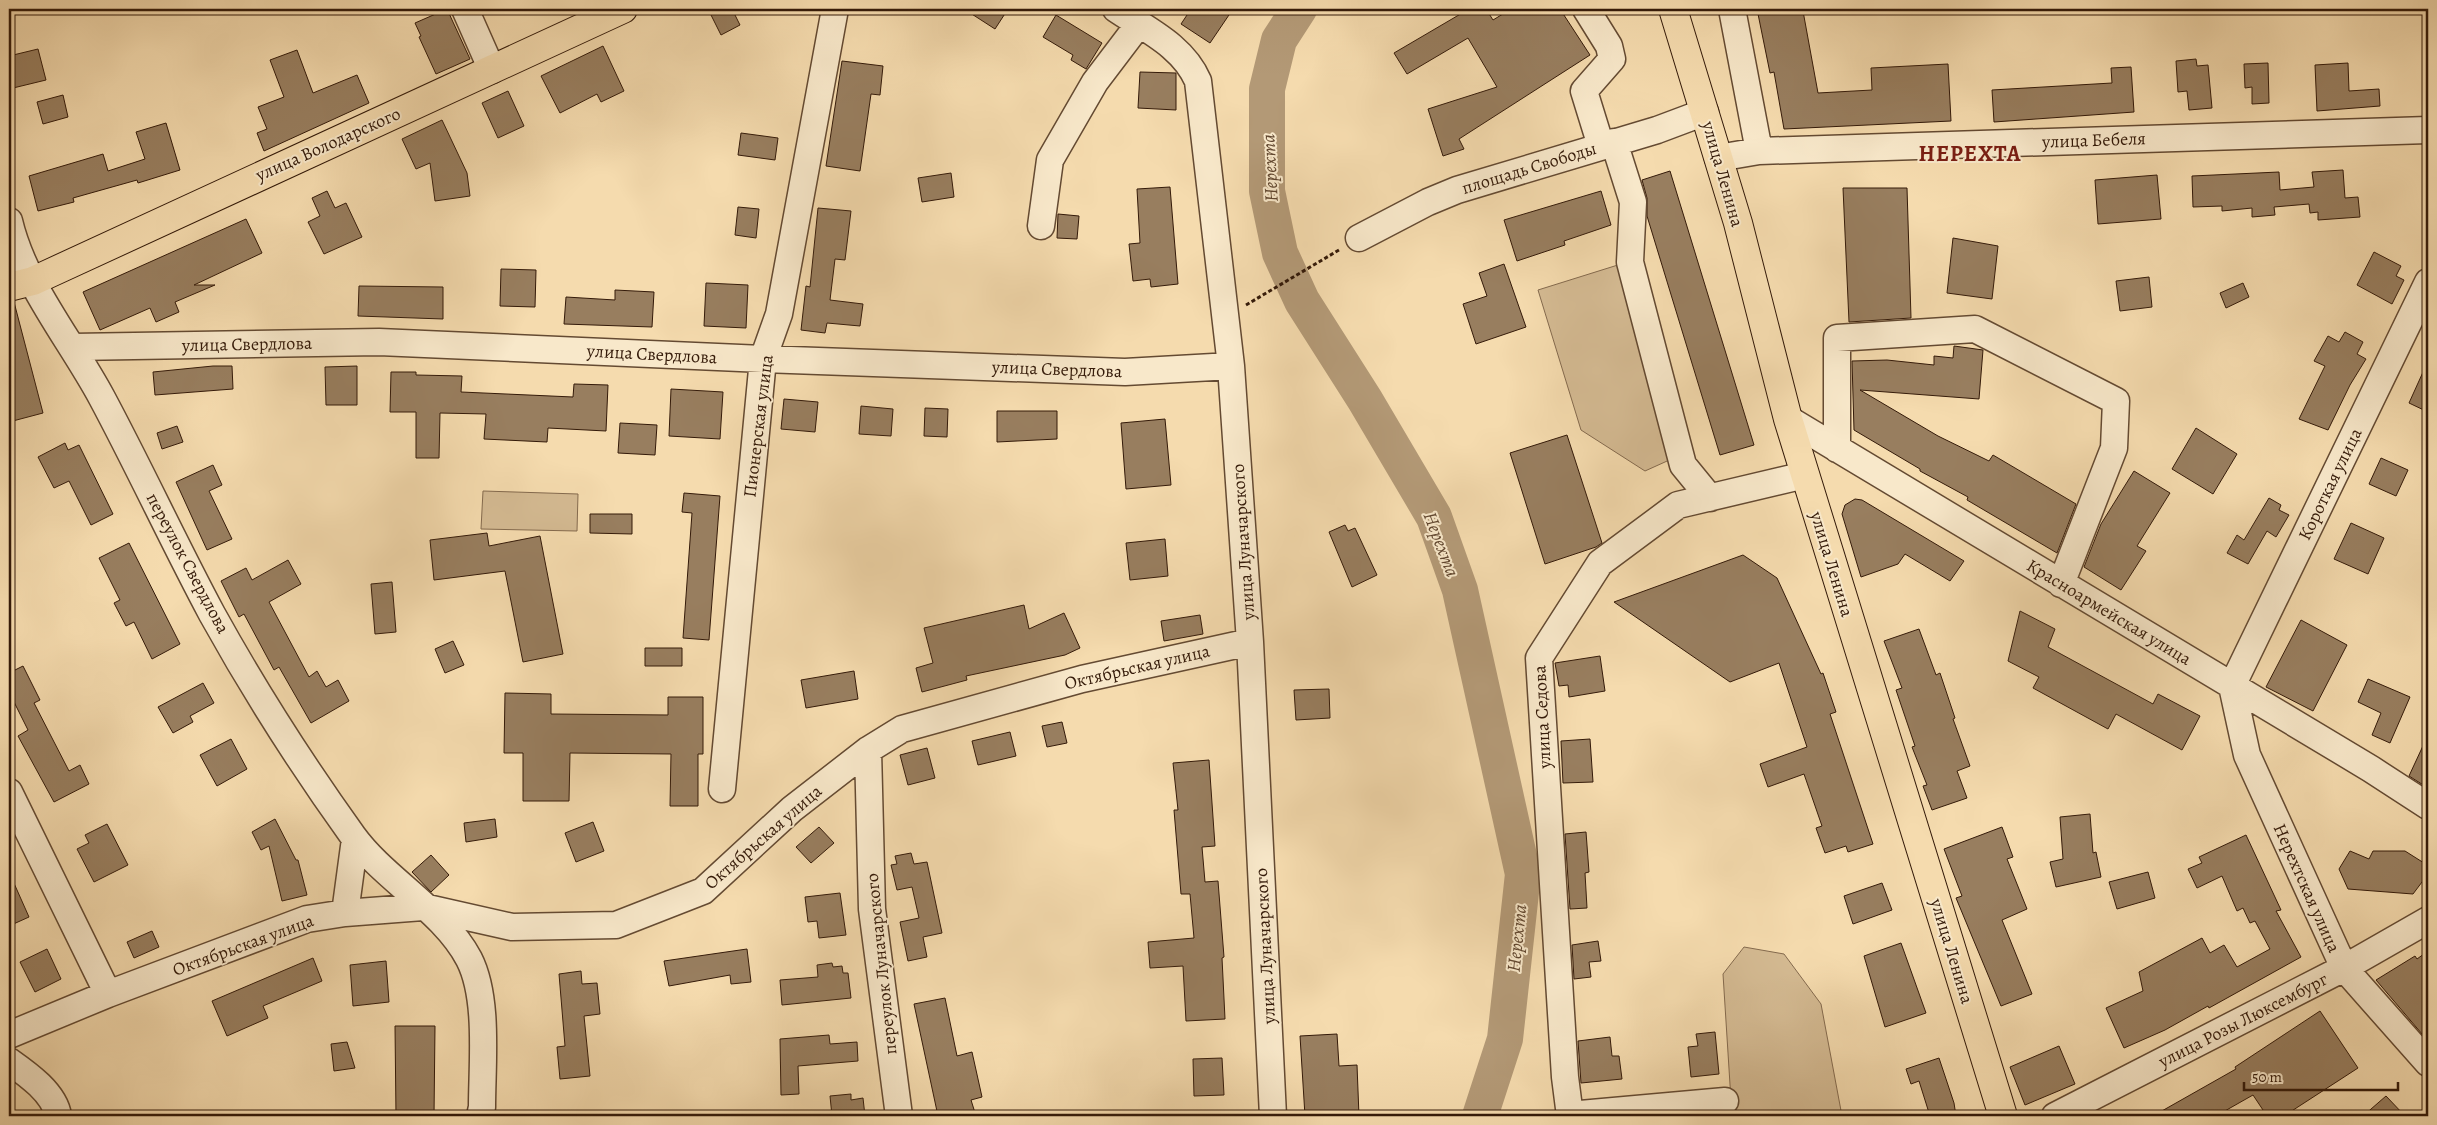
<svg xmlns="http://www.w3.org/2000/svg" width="2437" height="1125" font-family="Alegreya,serif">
<rect width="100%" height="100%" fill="#f5dbae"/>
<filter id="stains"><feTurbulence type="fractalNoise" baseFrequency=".004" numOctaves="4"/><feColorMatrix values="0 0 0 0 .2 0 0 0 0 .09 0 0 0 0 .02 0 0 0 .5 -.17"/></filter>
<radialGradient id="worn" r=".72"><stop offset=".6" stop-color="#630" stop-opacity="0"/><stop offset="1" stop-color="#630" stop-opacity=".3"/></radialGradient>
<path fill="#d4ba92" stroke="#846a4e" d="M1621 264 1676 457 1645 471 1581 430 1538 290Z
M483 491 578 494 577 531 481 529Z
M1744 947 1784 954 1821 1004 1842 1116H1732L1723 974Z"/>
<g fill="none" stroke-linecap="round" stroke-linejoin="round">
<path stroke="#b39976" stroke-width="36" d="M1299 9 1279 40 1267 89V191L1280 253 1302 301 1365 400 1434 517 1460 590 1523 874 1505 1039 1480 1116"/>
</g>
<path fill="#987e5f" stroke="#341a09" d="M447 9 470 59 436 74 419 37 421 36 415 23Z
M708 9H732L740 25 721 35Z
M964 9H1008L995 29Z
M1191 9H1233L1210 43 1181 24Z
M1469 9H1486L1493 20 1511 9H1560L1590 55 1459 139 1464 149 1443 156 1428 109 1497 87 1468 38 1407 74 1394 53Z
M1757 9H1790L1791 14 1803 11 1818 93 1872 90 1871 68 1948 64 1951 121 1784 129 1774 72 1770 73Z
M1056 15 1102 43 1086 69 1071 60 1073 55 1043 37Z
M603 46 624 91 601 102 597 94 560 113 541 76Z
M38 49 46 80 9 89V56Z
M297 50 313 93 357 75 369 103 264 151 257 133 267 129 258 107 284 97 270 60Z
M2196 59 2197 66 2208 65 2212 108 2189 110 2187 91 2178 92 2176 61Z
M842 61 883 66 880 95 871 94 860 171 826 166Z
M2268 63 2269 103 2252 104V87L2245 88 2244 64Z
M2348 63 2349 91 2379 89 2380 106 2317 111 2315 65Z
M2131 67 2134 112 1994 122 1992 90 2112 83 2111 68Z
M1140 72 1176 73V110L1138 108Z
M508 91 524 126 498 138 482 103Z
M63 95 68 117 43 124 37 102Z
M442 120 467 173 470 196 435 201 430 163 416 169 402 139Z
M166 123 180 170 138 183 137 180 73 198 74 202 38 211 29 176 103 154 108 171 145 159 136 132Z
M741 133 778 138 775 160 738 155Z
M2343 170 2345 198 2358 197 2360 217 2318 220V212L2310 213 2309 204 2274 207 2275 215 2252 217V208L2222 211V206L2193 207 2192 176 2279 172 2280 190 2314 187 2312 172Z
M1670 171 1754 445 1720 455 1647 216V198L1642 180Z
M951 173 954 197 922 202 918 178Z
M2157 175 2161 219 2098 224 2095 180Z
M1170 187 1178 284 1151 287 1150 279 1133 281 1129 244 1140 243 1137 189Z
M1843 188H1907L1911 318 1849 322Z
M327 191 335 208 346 203 362 237 324 254 308 222 320 216 312 198Z
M1601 191 1611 225 1564 241 1565 245 1517 261 1504 220Z
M738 207 759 209 756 238 735 235Z
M818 208 851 211 845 260 835 259 830 300 863 304 860 326 827 323 825 333 801 330 806 286 810 287Z
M1058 214 1079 216 1077 239 1057 238Z
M246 219 262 253 194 285H215L175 302 179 312 156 322 150 308 100 330 83 292Z
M1953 238 1998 246 1992 299 1947 293Z
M2374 252 2401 266 2396 276 2404 280 2392 304 2357 285Z
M1504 264 1526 327 1476 344 1463 304 1487 296 1479 273Z
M501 269 536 270 535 307 500 306Z
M2149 277 2152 307 2120 311 2116 281Z
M706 283 748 285 746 328 704 326Z
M2243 283 2249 297 2226 308 2220 293Z
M359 286 443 287V319L358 316Z
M615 290 654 292 652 327 564 324 566 297 615 300Z
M14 302 43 413 9 422V303Z
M2345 332 2363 342 2357 354 2366 359 2350 385 2328 430 2299 419 2325 366 2314 361 2328 336 2339 342Z
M1954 346 1983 350 1979 399 1860 390 1938 436 1989 461 1993 455 2076 504 2057 553 1967 500 1968 497 1920 471V469L1854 430 1852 361 1887 360 1934 365V356L1953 358Z
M2428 361V412L2409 403Z
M213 366H232L233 389 155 395 153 372Z
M357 366V405H326L325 367Z
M391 372H416V375L462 376 461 392 573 397 574 384 608 385 606 431 548 428 547 442 484 439 486 414 440 413 439 458H416V412H390Z
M671 389 723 392 720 439 669 436Z
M784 399 818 402 815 432 781 429Z
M861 406 893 409 891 436 859 434Z
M925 408 948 409 947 437 924 436Z
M997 411H1057V439L997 442Z
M1165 419 1171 485 1126 489 1121 423Z
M620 423 657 425 655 455 618 453Z
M177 426 183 442 162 449 157 433Z
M2196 428 2237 454 2213 494 2172 469Z
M1567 435 1602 543 1596 547 1545 564 1510 453Z
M65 443 68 450 79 445 113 514 91 525 69 481 54 488 38 457Z
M2381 458 2408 470 2396 496 2369 484Z
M213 465 222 485 209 491 232 539 207 550 176 482Z
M2134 471 2170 493 2137 546 2146 551 2121 590 2084 567 2101 524Z
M684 493 720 496 709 640 683 638 692 513 682 512Z
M2269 498 2281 505 2279 510 2289 515 2276 537 2267 531 2248 564 2227 553 2237 535 2244 540Z
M1855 499 1862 500 1964 561 1950 581 1905 554 1898 564 1861 577 1842 514 1845 505Z
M590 514H632V534L590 533Z
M2351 523 2384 538 2368 574 2334 559Z
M1345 525 1348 531 1355 528 1377 575 1352 587 1329 532Z
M487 533 489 546 540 536 563 654 523 662 505 571 434 580 430 540Z
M1165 539 1168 576 1130 580 1126 543Z
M129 543 180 644 152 659 134 622 126 626 114 603 120 600 99 558Z
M1743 555 1777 578 1821 674 1823 673 1836 712 1830 714 1873 844 1848 852 1846 846 1825 853 1816 828 1822 826 1804 774 1768 787 1760 764 1807 747 1779 663 1730 682 1614 602Z
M288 560 301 584 269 602 309 677 317 671 326 687 338 680 349 701 311 723 279 667 274 670 244 614 239 617 221 581 246 568 252 580Z
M392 582 396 632 375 634 371 584Z
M1024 605 1029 629 1064 613 1080 648 1065 655 966 676 967 680 922 692 916 668 933 663 924 628Z
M2020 611 2055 629 2048 647 2153 704 2158 694 2200 716 2182 750 2116 714 2108 729 2033 688 2039 677 2008 661Z
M1200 615 1203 634 1164 641 1161 621Z
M2301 620 2347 645 2313 711 2266 687Z
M1919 629 1936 675 1940 673 1955 718 1953 719 1970 766 1957 771 1967 798 1932 810 1923 786 1927 785 1912 747 1915 746 1896 690 1902 688 1884 641Z
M453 641 464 665 445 673 435 649Z
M645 648H682V666H645Z
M1600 656 1605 691 1569 697 1568 685 1559 686 1555 663Z
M23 666 40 700 34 703 69 771 80 765 89 784 54 802 18 736 28 730 14 702 9 704V673Z
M854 671 858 699 806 708 801 680Z
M2368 679 2410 697 2390 743 2372 735 2381 713 2358 702Z
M203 683 214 703 190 716 193 722 173 733 158 707Z
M1329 689 1330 718 1296 720 1294 690Z
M505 693 551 694V714L668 715V697H703V754H698V806H670L671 754 570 753 569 801H523V753H504Z
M1062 722 1067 743 1047 747 1042 726Z
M1010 732 1016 756 978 765 972 741Z
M2428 735V788L2409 776Z
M231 739 247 769 217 786 200 755Z
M1590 739 1593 782 1563 783 1561 741Z
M927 748 935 778 908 785 900 755Z
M1209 760 1215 846 1202 847 1205 882 1218 881 1224 957 1222 958 1225 1019 1186 1021 1183 966 1150 968 1148 942 1194 938 1190 894H1181L1174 810H1178L1173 763Z
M2090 814 2093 853 2096 852 2101 877 2056 887 2050 862 2063 859 2060 817Z
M275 819 296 860H298L307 895 282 901 269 846 261 850 252 832Z
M495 819 497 837 466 842 464 823Z
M593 822 604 851 576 862 565 833Z
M107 824 128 865 94 882 77 849 89 843 85 835Z
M819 827 834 843 811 863 796 847Z
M2002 827 2013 857 2007 859 2027 909 2002 920 2032 994 2001 1006 1956 898 1962 896 1944 849Z
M1586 832 1589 872 1585 873 1587 908 1570 909 1565 834Z
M2246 835 2281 910 2276 911 2301 957 2209 1008 2208 1006 2165 1030 2124 1048 2106 1008 2143 991 2139 972 2202 938 2210 953 2224 945 2237 967 2270 949 2255 921 2250 923 2243 908 2237 911 2222 876 2197 888 2188 869 2202 863 2199 857Z
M2350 851 2369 859 2373 851H2405L2424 863 2425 878 2413 894 2348 889 2339 869Z
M911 853 914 864 927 862 942 933 923 937 927 957 908 961 900 922 919 918 912 887 897 890 891 865 897 864 895 856Z
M431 855 449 875 431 892 412 872Z
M9 872 29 917 9 926Z
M2148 872 2155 898 2117 909 2109 882Z
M1882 883 1892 910 1853 924 1844 896Z
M840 893 846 935 819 938 817 921 808 922 805 897Z
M152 931 159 947 134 958 127 942Z
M1598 941 1601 961 1589 962 1591 977 1574 979 1572 945Z
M1901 943 1926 1013 1885 1027 1864 956Z
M47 949 61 979 35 992 20 962Z
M747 949 751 982 731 984 730 975 669 986 664 961Z
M2428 951V1041L2376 980 2415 956 2417 959Z
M313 958 322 981 263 1006 268 1018 227 1036 212 1001Z
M386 961 389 1002 353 1006 350 965Z
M832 963 833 967 842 966 843 973H848L851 998 782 1005 780 980 818 977 817 965Z
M581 971 582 984 597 983 600 1014 584 1016 590 1076 560 1079 557 1047 565 1046 559 974Z
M945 998 957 1056 972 1052 982 1097 971 1100 976 1116H938L914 1004Z
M2320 1011 2358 1068 2284 1116H2267L2253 1095 2216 1116H2153L2236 1069 2235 1067Z
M395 1026H435L434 1116H396Z
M1715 1032 1719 1074 1691 1077 1688 1047 1698 1046 1696 1034Z
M1337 1034 1339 1066 1357 1065 1359 1116H1305L1300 1036Z
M829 1035 830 1044 857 1042 858 1061 798 1066 799 1094 781 1095 780 1039Z
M1610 1037 1612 1056H1619L1622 1079 1581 1083 1578 1041Z
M347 1042 355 1068 334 1071 331 1044Z
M2059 1046 2075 1084 2025 1105 2010 1067Z
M1222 1058 1224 1095 1194 1096 1193 1059Z
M1939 1058 1954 1103 1956 1116H1930L1919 1081 1911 1084 1906 1069Z
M851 1094V1100L863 1098 865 1116H832L830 1096Z
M2386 1096 2405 1116H2363Z"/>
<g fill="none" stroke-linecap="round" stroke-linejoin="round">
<defs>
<path id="minor" d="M465 9 492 70
M1116 9C1147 30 1183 46 1198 81L1231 366 1250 642 1273 1116
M1586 9 1609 46 1612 59 1584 91 1601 146
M1732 9 1759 151
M1614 142 1633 202 1630 262 1683 465 1710 498
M1718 158 1759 151 2428 130
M9 221C24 285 71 340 102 398 140 469 174 543 212 614 254 690 302 765 353 836 384 879 444 911 469 959 489 998 482 1063 482 1107L480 1116
M1041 226 1050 160 1095 82 1139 24
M1359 238 1428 202 1457 190 1657 130 1705 112
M2428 282 2232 686 2247 755 2344 968 2428 1063
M73 347 379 342 763 359 1125 372 1231 366
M1788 419 2371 769 2428 806
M1837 449V338L1975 329 2116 401 2114 448 2061 584
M868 750 872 909 899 1116
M722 789 763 359 779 314 835 9
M9 792 108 994
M345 913 355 839
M9 1035 108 994 307 919 345 913 423 907 512 927 616 925 703 891 792 809 868 750 902 729 1082 679 1250 642
M9 1061C26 1073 55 1093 58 1116
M1569 1115 1725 1101
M1570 1116 1565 1077 1539 658 1600 563 1678 505 1805 475
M2055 1116 2344 968 2428 920"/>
<path id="major" d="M1673 9 1738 223 1788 419 2003 1116
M9 287 33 281 623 9"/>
</defs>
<use href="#minor" stroke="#644a32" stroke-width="29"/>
<use href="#major" stroke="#341a09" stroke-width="30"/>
<path stroke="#341a09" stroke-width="3" stroke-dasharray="4 2.5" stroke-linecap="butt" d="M1246 305 1339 250"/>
<use href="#minor" stroke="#f8e8ca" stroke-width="26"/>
<use href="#major" stroke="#f5dbae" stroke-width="28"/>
</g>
<g text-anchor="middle" stroke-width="4" stroke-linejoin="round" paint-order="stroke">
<g font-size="18" fill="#341a09" stroke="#f8e8ca">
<text transform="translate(2094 140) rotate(-2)" y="6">улица Бебеля</text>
<text transform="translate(328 144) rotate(-24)" y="6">улица Володарского</text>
<text transform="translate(1529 168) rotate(-17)" y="6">площадь Свободы</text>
<text transform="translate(1723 174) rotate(74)" y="6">улица Ленина</text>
<text transform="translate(247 344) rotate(-1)" y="6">улица Свердлова</text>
<text transform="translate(652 354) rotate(3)" y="6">улица Свердлова</text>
<text transform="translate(1057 369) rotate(2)" y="6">улица Свердлова</text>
<text transform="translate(758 426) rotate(-83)" y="6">Пионерская улица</text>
<text transform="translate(2330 484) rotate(-64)" y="6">Короткая улица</text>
<text transform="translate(1243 542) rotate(-94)" y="6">улица Луначарского</text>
<text transform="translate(188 563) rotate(62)" y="6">переулок Свердлова</text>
<text transform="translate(1832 564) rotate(73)" y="6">улица Ленина</text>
<text transform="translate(2109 612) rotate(31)" y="6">Красноармейская улица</text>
<text transform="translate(1137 667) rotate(-13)" y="6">Октябрьская улица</text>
<text transform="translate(1542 717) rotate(-93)" y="6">улица Седова</text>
<text transform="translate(763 837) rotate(-41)" y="6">Октябрьская улица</text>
<text transform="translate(2307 888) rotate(66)" y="6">Нерехтская улица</text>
<text transform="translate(243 945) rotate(-20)" y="6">Октябрьская улица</text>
<text transform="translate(1265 946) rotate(-93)" y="6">улица Луначарского</text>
<text transform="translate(1952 951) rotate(73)" y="6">улица Ленина</text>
<text transform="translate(881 964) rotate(-96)" y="6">переулок Луначарского</text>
<text transform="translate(2243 1020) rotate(-27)" y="6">улица Розы Люксембург</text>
</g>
<g font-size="19" font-style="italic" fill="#60462f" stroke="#f8e8ca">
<text transform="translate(1269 168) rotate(-93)" y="7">Нерехта</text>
<text transform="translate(1442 544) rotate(69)" y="7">Нерехта</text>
<text transform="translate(1516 938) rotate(-84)" y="7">Нерехта</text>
</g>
<g font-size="22" font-weight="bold" letter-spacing="1" fill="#7a1f14" stroke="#f8e8ca">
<text x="1970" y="161">НЕРЕХТА</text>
</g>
</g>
<rect width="2437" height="1125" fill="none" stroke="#f5dbae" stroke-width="30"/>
<rect x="10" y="10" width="2417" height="1105" fill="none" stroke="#341a09" stroke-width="2.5"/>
<rect x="15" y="15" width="2407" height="1095" fill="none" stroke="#341a09"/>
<path d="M2244 1082v8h154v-8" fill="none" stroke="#341a09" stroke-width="2.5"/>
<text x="2252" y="1082" font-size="15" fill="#341a09" stroke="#f8e8ca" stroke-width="4" paint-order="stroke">50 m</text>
<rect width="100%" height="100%" filter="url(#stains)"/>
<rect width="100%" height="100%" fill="url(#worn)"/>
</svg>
